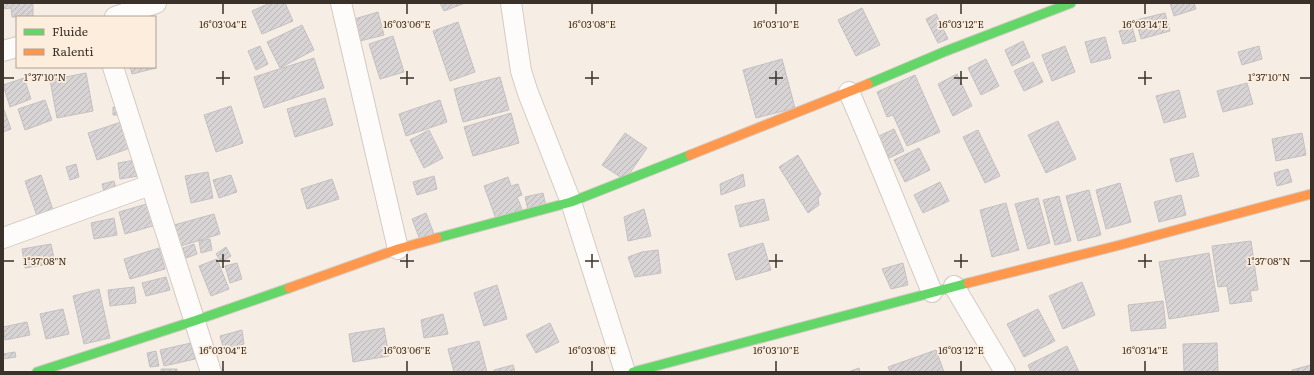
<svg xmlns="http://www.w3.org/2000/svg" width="1314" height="375" font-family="Literata,serif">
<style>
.building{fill:url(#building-hatch);stroke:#c5c0c1}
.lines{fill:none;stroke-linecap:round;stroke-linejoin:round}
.street-casing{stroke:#d3cbc3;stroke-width:22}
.fast-casing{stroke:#d3cbc3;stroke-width:11}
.slow-casing{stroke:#d3cbc3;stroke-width:11}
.street{stroke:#fefcfb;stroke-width:20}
.fast{stroke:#63d668;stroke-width:9}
.slow{stroke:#ff974d;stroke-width:9}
.ticks{fill:none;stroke:#3a322a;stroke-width:1.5}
.ticks-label{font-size:10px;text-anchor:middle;fill:#3a322a;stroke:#fdeddd;stroke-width:3.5;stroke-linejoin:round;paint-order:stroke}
</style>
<defs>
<pattern id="building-hatch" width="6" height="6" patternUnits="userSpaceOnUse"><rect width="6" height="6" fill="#d8d3d4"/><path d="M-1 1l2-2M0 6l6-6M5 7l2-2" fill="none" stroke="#bab6b6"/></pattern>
</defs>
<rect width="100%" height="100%" fill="#f6ede4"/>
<path class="building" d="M 3,3 L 33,3 L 33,16 L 12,17 L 11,8 L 3,9 Z
M 270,3 L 285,3 L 293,21 L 262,34 L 252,11 Z
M 440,3 L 465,3 L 444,11 Z
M 1170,3 L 1194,3 L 1196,9 L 1174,16 Z
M 862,8 L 880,45 L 856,56 L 838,20 Z
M 378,12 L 384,35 L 356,42 L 351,20 Z
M 1165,13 L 1170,31 L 1141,39 L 1136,20 Z
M 936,14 L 948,39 L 938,43 L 926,19 Z
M 458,22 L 475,72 L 450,81 L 433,31 Z
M 302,25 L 314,50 L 280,68 L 267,42 Z
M 1132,27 L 1136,41 L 1123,44 L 1119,31 Z
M 393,36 L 404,72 L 380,79 L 369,44 Z
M 1105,37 L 1111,58 L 1091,63 L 1085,42 Z
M 1023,41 L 1030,57 L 1012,66 L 1005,50 Z
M 260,46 L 268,64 L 256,70 L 248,51 Z
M 1065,46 L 1075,72 L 1052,81 L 1042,55 Z
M 1259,46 L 1262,59 L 1242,65 L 1238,52 Z
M 314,58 L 324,88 L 264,108 L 254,77 Z
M 782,59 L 795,108 L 756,118 L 743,70 Z
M 986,59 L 999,86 L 981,95 L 968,68 Z
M 1033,62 L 1043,82 L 1024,91 L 1014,71 Z
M 155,64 L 156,68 L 132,74 L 130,67 L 155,67 Z
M 86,73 L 93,111 L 57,118 L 50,80 Z
M 957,74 L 972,106 L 953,116 L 938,84 Z
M 915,75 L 940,132 L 907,146 L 893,115 L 887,117 L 877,92 Z
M 500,77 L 509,110 L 463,122 L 454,89 Z
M 24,78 L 31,99 L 10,107 L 3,85 Z
M 1247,83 L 1253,104 L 1223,112 L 1217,91 Z
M 1179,90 L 1186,117 L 1164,123 L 1156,96 Z
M 325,98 L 333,125 L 295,137 L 287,109 Z
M 45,100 L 52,120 L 25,130 L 18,109 Z
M 440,100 L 447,122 L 406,136 L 399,114 Z
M 231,106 L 243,143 L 216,152 L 204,115 Z
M 3,107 L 11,129 L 3,132 Z
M 113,107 L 124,107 L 125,115 L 113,115 Z
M 511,113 L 519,143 L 473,156 L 464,127 Z
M 1058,121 L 1076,159 L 1046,173 L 1028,135 Z
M 121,122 L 130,148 L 97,160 L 88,133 Z
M 894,129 L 904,151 L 889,158 L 879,136 Z
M 429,130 L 443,158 L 424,168 L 410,140 Z
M 978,130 L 1000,176 L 985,183 L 963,137 Z
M 625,133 L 647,148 L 625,180 L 602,165 Z
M 1302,133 L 1306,155 L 1276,161 L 1272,139 Z
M 919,148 L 930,170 L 905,182 L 894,160 Z
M 1193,153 L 1199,176 L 1176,182 L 1170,159 Z
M 798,155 L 821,194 L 818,198 L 819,205 L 808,213 L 779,167 Z
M 135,160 L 138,176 L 120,179 L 118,163 Z
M 76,164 L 79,177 L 70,180 L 66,167 Z
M 1288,169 L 1292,182 L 1277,186 L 1274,173 Z
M 208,172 L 213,198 L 191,203 L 185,176 Z
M 743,174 L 745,186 L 721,195 L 720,184 Z
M 41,175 L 53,210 L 37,216 L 25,181 Z
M 231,175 L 237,192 L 219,198 L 213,180 Z
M 434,176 L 437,189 L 417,195 L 413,182 Z
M 508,177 L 511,186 L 518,184 L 522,195 L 517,197 L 522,209 L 496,219 L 484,186 Z
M 332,179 L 339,199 L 307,209 L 301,189 Z
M 114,181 L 116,189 L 104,192 L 102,184 Z
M 940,182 L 949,201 L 923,213 L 914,195 Z
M 1120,183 L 1131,222 L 1106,229 L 1096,190 Z
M 1089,190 L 1101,235 L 1078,241 L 1066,196 Z
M 543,193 L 546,206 L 528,210 L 525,197 Z
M 1181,195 L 1186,215 L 1159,222 L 1154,202 Z
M 1059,196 L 1071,241 L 1055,245 L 1043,200 Z
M 1038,198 L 1050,243 L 1028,249 L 1015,204 Z
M 764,199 L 769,220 L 740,227 L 735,206 Z
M 150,203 L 156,225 L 125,234 L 119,212 Z
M 1006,203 L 1019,250 L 992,257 L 980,210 Z
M 644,209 L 651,236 L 628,241 L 624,217 Z
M 426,213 L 434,234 L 420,240 L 412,219 Z
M 214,214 L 220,234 L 181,246 L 174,225 Z
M 114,218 L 117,235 L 94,239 L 91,223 Z
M 210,239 L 212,250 L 201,253 L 199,241 Z
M 1251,241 L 1258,290 L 1250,291 L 1252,301 L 1230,304 L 1227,286 L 1218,287 L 1212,246 Z
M 763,243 L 771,270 L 736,280 L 728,254 Z
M 51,244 L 55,263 L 25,268 L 22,249 Z
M 194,244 L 197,254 L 186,258 L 183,248 Z
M 226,247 L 231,256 L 221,262 L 216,254 Z
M 159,248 L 165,269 L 130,279 L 124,259 Z
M 658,250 L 661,273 L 635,277 L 628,257 L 642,252 Z
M 1209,253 L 1219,311 L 1169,319 L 1159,262 Z
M 217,259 L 229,289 L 211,296 L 199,266 Z
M 237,263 L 242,279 L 230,283 L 225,266 Z
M 903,263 L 908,285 L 891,289 L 882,269 Z
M 166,277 L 170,290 L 146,296 L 142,283 Z
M 1082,282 L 1095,315 L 1063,329 L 1049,296 Z
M 497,285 L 507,319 L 484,326 L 474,293 Z
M 134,287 L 136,303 L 110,306 L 108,290 Z
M 99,289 L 110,338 L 84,344 L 73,296 Z
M 1163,301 L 1166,328 L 1131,331 L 1128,305 Z
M 63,309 L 69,334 L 46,339 L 40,314 Z
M 1038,309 L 1055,341 L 1024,357 L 1007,324 Z
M 443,314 L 448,334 L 424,338 L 421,320 Z
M 27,322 L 30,335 L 5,340 L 3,327 Z
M 550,323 L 559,342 L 536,353 L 526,335 Z
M 384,328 L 389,356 L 353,362 L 349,334 Z
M 242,330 L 244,344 L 224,350 L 220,336 Z
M 479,341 L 487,372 L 454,372 L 448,349 Z
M 191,343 L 195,359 L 164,366 L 160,350 Z
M 1217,343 L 1218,372 L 1184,372 L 1183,344 Z
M 1067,346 L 1079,372 L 1031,372 L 1028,365 Z
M 936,350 L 944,372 L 890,372 L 888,367 Z
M 156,351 L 159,366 L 150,367 L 147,353 Z
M 15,352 L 16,357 L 3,359 L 3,354 Z
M 513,365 L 515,372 L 494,372 L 494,370 Z
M 1311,365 L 1311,372 L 1293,372 L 1292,370 Z
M 859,368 L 860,372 L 848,372 Z
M 161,369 L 177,369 L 177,372 L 161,372 Z"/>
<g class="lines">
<defs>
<path id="street" d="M 341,3 L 398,249
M 511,3 L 521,71 L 528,93 L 571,202 L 625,372
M 115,17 L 156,3
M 3,51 L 17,47
M 113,67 L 211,372
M 849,92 C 878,158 904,225 932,292
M 3,238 L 150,185
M 954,286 L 1005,372"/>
<path id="fast" d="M 868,84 L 946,51 L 1071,3
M 437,238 L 571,202 L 690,155
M 37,372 L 194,321 L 289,288
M 633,372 L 968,283"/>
<path id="slow" d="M 690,155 L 868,84
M 968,283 L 1120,245 L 1311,194
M 289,288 L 398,249 L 437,238"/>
</defs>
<use href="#street" class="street-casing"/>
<use href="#fast" class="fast-casing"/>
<use href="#slow" class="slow-casing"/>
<use href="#street" class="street"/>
<use href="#fast" class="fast"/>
<use href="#slow" class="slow"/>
</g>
<path class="ticks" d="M 223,4 L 223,14M 407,4 L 407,14M 592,4 L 592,14M 776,4 L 776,14M 961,4 L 961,14M 1145,4 L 1145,14M 223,71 L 223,85M 407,71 L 407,85M 592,71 L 592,85M 776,71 L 776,85M 961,71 L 961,85M 1145,71 L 1145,85M 4,78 L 14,78M 216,78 L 230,78M 400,78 L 414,78M 585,78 L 599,78M 769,78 L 783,78M 954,78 L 968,78M 1138,78 L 1152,78M 1300,78 L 1310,78M 223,254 L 223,268M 407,254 L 407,268M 592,254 L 592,268M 776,254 L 776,268M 961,254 L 961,268M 1145,254 L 1145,268M 4,261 L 14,261M 216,261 L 230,261M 400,261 L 414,261M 585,261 L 599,261M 769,261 L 783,261M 954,261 L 968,261M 1138,261 L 1152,261M 1300,261 L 1310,261M 223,361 L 223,371M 407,361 L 407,371M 592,361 L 592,371M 776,361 L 776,371M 961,361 L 961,371M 1145,361 L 1145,371"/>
<g class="ticks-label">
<text x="223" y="28">16°03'04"E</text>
<text x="407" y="28">16°03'06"E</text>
<text x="592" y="28">16°03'08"E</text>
<text x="776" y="28">16°03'10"E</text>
<text x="961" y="28">16°03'12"E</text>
<text x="1145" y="28">16°03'14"E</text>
<text x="45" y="81">1°37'10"N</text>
<text x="1269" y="81">1°37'10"N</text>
<text x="45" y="265">1°37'08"N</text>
<text x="1269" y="265">1°37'08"N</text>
<text x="223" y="354">16°03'04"E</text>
<text x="407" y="354">16°03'06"E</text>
<text x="592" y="354">16°03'08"E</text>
<text x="776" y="354">16°03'10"E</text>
<text x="961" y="354">16°03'12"E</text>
<text x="1145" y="354">16°03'14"E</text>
</g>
<rect width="1314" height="375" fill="none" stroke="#3a322a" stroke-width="8"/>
<rect x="16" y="16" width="140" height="52" fill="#fdeddd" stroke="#afa295"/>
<rect x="24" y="29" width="20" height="6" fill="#63d668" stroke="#afa295"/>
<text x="52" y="36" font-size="12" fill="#3a322a">Fluide</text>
<rect x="24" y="49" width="20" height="6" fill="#ff974d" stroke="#afa295"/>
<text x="52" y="56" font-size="12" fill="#3a322a">Ralenti</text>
</svg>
